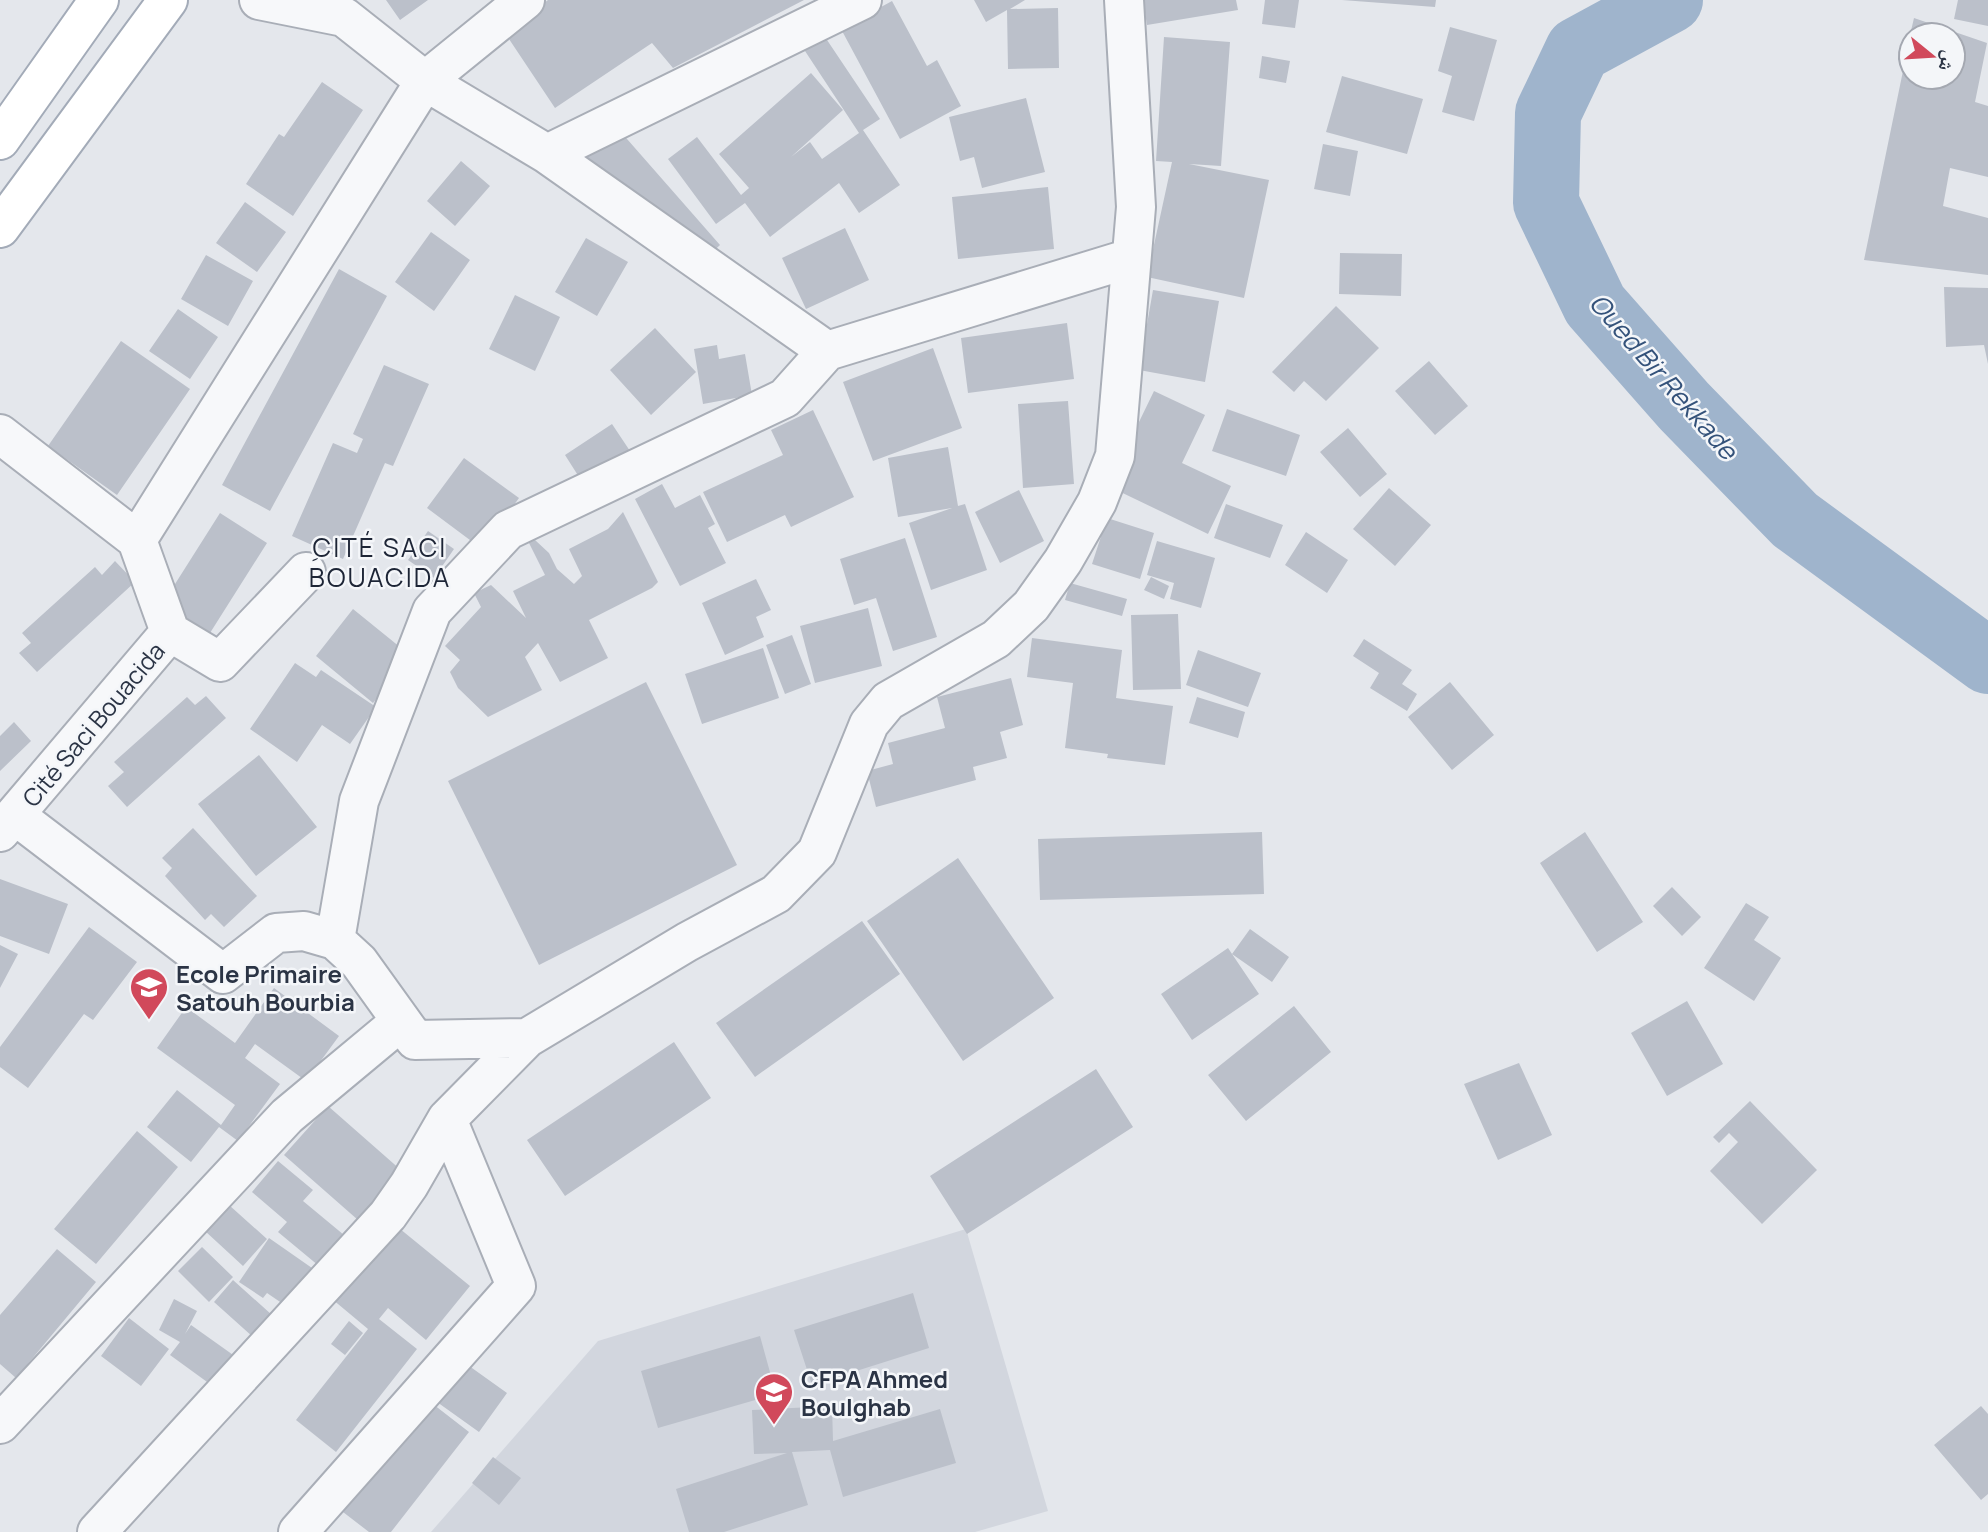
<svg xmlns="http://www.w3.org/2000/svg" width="1988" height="1532" font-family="Manrope,'Noto Naskh Arabic',sans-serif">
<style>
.built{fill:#d2d6de}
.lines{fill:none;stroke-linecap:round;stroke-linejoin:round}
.river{stroke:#9fb4cc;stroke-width:66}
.building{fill:#bbc0ca}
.street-casing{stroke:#a9aeb7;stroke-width:42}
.primary-casing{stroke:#a3abb8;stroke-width:42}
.street{stroke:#f7f8fa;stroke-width:38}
.primary{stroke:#fff;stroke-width:38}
.labels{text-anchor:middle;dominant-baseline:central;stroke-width:5;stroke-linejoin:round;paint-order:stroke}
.street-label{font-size:24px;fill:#2b3445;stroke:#f4f6f9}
.poi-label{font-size:24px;font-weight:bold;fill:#2b3445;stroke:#f4f6f9;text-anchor:start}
.water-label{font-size:26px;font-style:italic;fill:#34527a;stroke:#f4f6f9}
.neighbourhood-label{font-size:26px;letter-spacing:2px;fill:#1d2536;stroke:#f4f6f9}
</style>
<rect width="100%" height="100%" fill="#e4e7ec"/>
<path class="built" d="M 966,1229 L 1048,1511 L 975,1532 L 431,1532 L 598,1341 Z"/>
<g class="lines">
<path class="river" d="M 1670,0 L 1578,50 L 1548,113 L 1546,203 L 1595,305 L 1684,406 L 1795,520 L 1988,661"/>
</g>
<path class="building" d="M 386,0 L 428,0 L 400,20 Z
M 548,0 L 804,0 L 673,68 L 652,43 L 555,108 L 505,33 Z
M 974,0 L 1025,0 L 1010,9 L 1058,8 L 1059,68 L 1008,69 L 1007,10 L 986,22 Z
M 1143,0 L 1236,0 L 1238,10 L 1147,25 Z
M 1265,0 L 1299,0 L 1295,28 L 1262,24 Z
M 1342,0 L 1436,0 L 1435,7 Z
M 1958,0 L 1988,0 L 1988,26 L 1954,19 Z
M 892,1 L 927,66 L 937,60 L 961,106 L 900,139 L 841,29 Z
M 1914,18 L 1987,43 L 1975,102 L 1988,106 L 1988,177 L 1950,168 L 1943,206 L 1988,218 L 1988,275 L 1864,260 L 1910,37 L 1911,77 L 1953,77 L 1953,35 L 1910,35 Z
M 1450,27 L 1497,40 L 1474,121 L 1442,112 L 1452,76 L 1438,71 Z
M 825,37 L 880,119 L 863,130 L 900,185 L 859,213 L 839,183 L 770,237 L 745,203 L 716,224 L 668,159 L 697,137 L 741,195 L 749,188 L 719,154 L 811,73 L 843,110 L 791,157 L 810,142 L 822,159 L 859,133 L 805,51 Z
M 1164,37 L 1230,42 L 1221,166 L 1189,164 L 1269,180 L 1244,298 L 1147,277 L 1172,162 L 1156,161 Z
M 1262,56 L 1290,61 L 1286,83 L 1259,78 Z
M 1342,76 L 1423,99 L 1407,154 L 1326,132 Z
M 322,82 L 363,110 L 293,216 L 246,184 L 279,134 L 284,137 Z
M 1026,98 L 1045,172 L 982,188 L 974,157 L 960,161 L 949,117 Z
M 613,123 L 720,245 L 703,261 L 689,245 L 668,263 L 575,157 Z
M 1323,144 L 1358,151 L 1350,196 L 1314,189 Z
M 461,161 L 490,186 L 455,226 L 427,201 Z
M 1048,187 L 1054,249 L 958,259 L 952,197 Z
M 245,202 L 286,232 L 257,272 L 216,243 Z
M 845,228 L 869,280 L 806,309 L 782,258 Z
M 431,232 L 470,260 L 434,311 L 395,282 Z
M 586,238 L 628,262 L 597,316 L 555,292 Z
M 1340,253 L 1402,254 L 1401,296 L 1339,294 Z
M 206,255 L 253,281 L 228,326 L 181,299 Z
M 339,269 L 387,296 L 270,511 L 222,485 Z
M 1944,287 L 1988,288 L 1988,364 L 1984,345 L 1946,347 Z
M 1153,290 L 1219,301 L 1205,382 L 1139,370 Z
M 515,295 L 560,317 L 535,371 L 489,349 Z
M 1336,306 L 1379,348 L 1326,401 L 1304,381 L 1294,392 L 1272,372 Z
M 178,309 L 218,337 L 190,379 L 149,351 Z
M 1067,323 L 1074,379 L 968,393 L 961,338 Z
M 655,328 L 696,372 L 651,415 L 610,370 Z
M 121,341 L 190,389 L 117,495 L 48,446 Z
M 717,345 L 719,359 L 745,354 L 752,395 L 703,404 L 694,349 Z
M 933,348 L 962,428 L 873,461 L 843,382 Z
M 1429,361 L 1468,406 L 1435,435 L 1395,391 Z
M 384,365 L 429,384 L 393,466 L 385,463 L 343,559 L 292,536 L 333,443 L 357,453 L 363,439 L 353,434 Z
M 1154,391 L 1205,415 L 1182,463 L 1231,486 L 1208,534 L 1108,486 Z
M 1068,401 L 1074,484 L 1023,488 L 1018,404 Z
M 1227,409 L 1300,435 L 1286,476 L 1212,451 Z
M 813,410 L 854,497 L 791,527 L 785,515 L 727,542 L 703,492 L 783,455 L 771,430 Z
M 612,424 L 634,457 L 586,488 L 565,455 Z
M 1348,428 L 1387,474 L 1360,497 L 1320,452 Z
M 948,447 L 958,506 L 965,504 L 987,570 L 931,590 L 909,523 L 952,508 L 898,517 L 888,458 Z
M 464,458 L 519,498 L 482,549 L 427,508 Z
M 662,484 L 675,508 L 700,495 L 715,524 L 708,528 L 726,563 L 680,586 L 635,499 Z
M 1389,488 L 1431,525 L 1395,566 L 1353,529 Z
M 1019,490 L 1044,541 L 1000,563 L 975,512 Z
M 1226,504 L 1283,525 L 1270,558 L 1214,538 Z
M 623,512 L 658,582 L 652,588 L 589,620 L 608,658 L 560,682 L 538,643 L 525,657 L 542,690 L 488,717 L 458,688 L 450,672 L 460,660 L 445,646 L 481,607 L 474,593 L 491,585 L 526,618 L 513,591 L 545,575 L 521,527 L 549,553 L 557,569 L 574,584 L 582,576 L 569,549 L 608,529 Z
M 220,513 L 267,543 L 210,633 L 163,603 Z
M 1107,518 L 1154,533 L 1140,579 L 1092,564 Z
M 428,531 L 454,549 L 434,578 L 408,560 Z
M 1306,532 L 1348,560 L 1327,593 L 1285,565 Z
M 905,538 L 937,637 L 893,651 L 876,598 L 854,605 L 840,559 Z
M 1157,541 L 1215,558 L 1201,608 L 1170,599 L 1174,583 L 1147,575 Z
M 115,561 L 135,582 L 37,672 L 19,653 L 31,643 L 22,633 L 95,567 L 102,575 Z
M 1151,577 L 1169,586 L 1164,599 L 1144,590 Z
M 756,579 L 771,610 L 756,617 L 764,637 L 725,655 L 702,603 Z
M 1070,583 L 1127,599 L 1122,616 L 1065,600 Z
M 868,608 L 882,666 L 815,683 L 800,626 Z
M 353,609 L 411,656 L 373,703 L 316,656 Z
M 1178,614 L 1181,689 L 1133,690 L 1131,615 Z
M 792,635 L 811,684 L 785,694 L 766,645 Z
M 1032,638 L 1122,650 L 1116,698 L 1173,706 L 1165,765 L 1107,758 L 1108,754 L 1065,748 L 1073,683 L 1027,677 Z
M 1364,639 L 1412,670 L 1402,684 L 1417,694 L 1407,711 L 1370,688 L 1379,673 L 1353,656 Z
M 763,648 L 779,698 L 702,724 L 685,674 Z
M 1198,650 L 1261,673 L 1248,707 L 1186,685 Z
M 295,663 L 316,677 L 321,670 L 376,707 L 350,744 L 322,725 L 297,762 L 250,729 Z
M 1011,678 L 1023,725 L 1000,732 L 1007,758 L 973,767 L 976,780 L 876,807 L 867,771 L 893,764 L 888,743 L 945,728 L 937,697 Z
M 646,682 L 737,865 L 539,965 L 448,781 Z
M 1450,682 L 1494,735 L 1452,770 L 1408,717 Z
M 206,696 L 226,718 L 127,807 L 108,786 L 124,772 L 114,762 L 187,697 L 195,705 Z
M 1197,697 L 1245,712 L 1238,738 L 1189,723 Z
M 14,722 L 31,741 L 0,771 L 0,736 Z
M 259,755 L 317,827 L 256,876 L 198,804 Z
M 193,828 L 257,896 L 224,927 L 211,914 L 205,920 L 165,876 L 172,868 L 162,858 Z
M 1262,832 L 1264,894 L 1040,900 L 1038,839 Z
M 1585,832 L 1643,922 L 1597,952 L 1540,863 Z
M 958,858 L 1054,998 L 963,1061 L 867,921 Z
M 0,879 L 68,904 L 49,954 L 0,936 Z
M 1672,887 L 1701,917 L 1682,936 L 1653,906 Z
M 1746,903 L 1769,917 L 1754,940 L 1781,958 L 1754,1001 L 1704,968 Z
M 862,921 L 900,974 L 755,1077 L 716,1023 Z
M 89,927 L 137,962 L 93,1020 L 84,1014 L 28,1088 L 0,1067 L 0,1047 Z
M 1250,929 L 1289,957 L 1272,982 L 1232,954 Z
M 0,945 L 18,954 L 0,988 Z
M 1228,948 L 1259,994 L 1192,1040 L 1161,994 Z
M 274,988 L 339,1036 L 306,1081 L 255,1044 L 245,1058 L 280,1084 L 238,1141 L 219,1127 L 191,1162 L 147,1127 L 177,1090 L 221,1125 L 235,1105 L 157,1048 L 186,1007 L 235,1043 Z
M 1687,1001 L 1723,1064 L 1667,1096 L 1631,1033 Z
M 1294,1006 L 1331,1052 L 1246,1121 L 1208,1075 Z
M 674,1042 L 711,1098 L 565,1196 L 527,1140 Z
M 1519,1063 L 1552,1135 L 1498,1160 L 1464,1084 Z
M 1096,1069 L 1133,1127 L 967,1234 L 930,1176 Z
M 1750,1101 L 1817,1170 L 1762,1224 L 1710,1171 L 1738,1142 L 1729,1133 L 1719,1143 L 1713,1137 Z
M 328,1106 L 402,1171 L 358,1220 L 284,1155 Z
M 137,1131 L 178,1167 L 96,1264 L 54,1229 Z
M 278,1161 L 313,1190 L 303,1201 L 344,1235 L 319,1266 L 278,1232 L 287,1222 L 252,1192 Z
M 229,1205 L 267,1239 L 243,1266 L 205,1231 Z
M 394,1224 L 470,1286 L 426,1340 L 388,1308 L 379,1319 L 417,1349 L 336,1452 L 296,1420 L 368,1329 L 332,1299 Z
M 269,1238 L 312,1268 L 286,1306 L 267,1293 L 263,1298 L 239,1282 Z
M 202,1247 L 233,1277 L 209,1302 L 178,1271 Z
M 57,1249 L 96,1282 L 16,1378 L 0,1364 L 0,1315 Z
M 233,1280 L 272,1315 L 253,1337 L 214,1302 Z
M 913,1293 L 929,1348 L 812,1385 L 794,1330 Z
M 174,1299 L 197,1311 L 185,1334 L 191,1325 L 236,1357 L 214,1387 L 170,1355 L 180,1342 L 159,1330 Z
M 129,1318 L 169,1349 L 141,1386 L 101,1356 Z
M 349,1321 L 363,1333 L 345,1355 L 331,1344 Z
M 760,1336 L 776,1394 L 658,1428 L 641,1371 Z
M 465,1363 L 507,1393 L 479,1432 L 437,1402 Z
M 429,1401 L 469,1432 L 391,1532 L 369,1532 L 343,1512 Z
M 832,1406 L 833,1441 L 940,1409 L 956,1463 L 843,1497 L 830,1450 L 792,1452 L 808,1505 L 724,1532 L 689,1532 L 676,1489 L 787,1453 L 754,1454 L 752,1410 Z
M 1981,1406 L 1988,1414 L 1988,1494 L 1981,1500 L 1934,1445 Z
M 493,1457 L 521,1478 L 499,1505 L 472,1483 Z"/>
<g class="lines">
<defs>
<path id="street" d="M 259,0 L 344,17 L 425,81 L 547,154 L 827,351
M 547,154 L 862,0
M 0,434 L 137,540 L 170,632 L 220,662 L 306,572
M 137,540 L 425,81 L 525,0
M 16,816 L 223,974 L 276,933 L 304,931 L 335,940 L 359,962 L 415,1040 L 527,1038
M 0,832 L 170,632
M 335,940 L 359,801 L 432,611 L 508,530 L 785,398 L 827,351 L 1131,258
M 0,1424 L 287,1116 L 400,1022
M 97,1532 L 388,1215 L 409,1185 L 447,1119 L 527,1038 L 687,942 L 776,894 L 817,852 L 869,724 L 888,701 L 996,639 L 1031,606 L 1063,561 L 1097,502 L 1115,456 L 1136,207 L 1124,0
M 298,1532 L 516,1286 L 447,1119"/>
<path id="primary" d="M 0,140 L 99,0
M 0,228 L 168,0"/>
</defs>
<use href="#street" class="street-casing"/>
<use href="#primary" class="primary-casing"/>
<use href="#street" class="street"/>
<use href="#primary" class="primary"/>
</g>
<defs>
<symbol id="school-pin" viewBox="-11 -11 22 30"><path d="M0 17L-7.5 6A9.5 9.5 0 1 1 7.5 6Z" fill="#d1495b" stroke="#f4f6f9"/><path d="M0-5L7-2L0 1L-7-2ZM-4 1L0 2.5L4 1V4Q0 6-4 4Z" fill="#fff"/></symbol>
<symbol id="university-pin" viewBox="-11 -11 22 30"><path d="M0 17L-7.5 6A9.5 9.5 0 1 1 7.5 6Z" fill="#d1495b" stroke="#f4f6f9"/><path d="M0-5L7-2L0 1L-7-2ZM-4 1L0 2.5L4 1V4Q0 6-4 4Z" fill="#fff"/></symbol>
</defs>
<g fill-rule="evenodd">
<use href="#school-pin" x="127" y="965" width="44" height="60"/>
<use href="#university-pin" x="752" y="1370" width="44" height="60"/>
</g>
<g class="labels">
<g class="street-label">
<text transform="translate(93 724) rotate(-50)">Cité Saci Bouacida</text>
</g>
<g class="poi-label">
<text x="176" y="973">Ecole Primaire<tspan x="176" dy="28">Satouh Bourbia</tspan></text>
<text x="801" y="1378">CFPA Ahmed<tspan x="801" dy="28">Boulghab</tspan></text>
</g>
<g class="water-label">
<text transform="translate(1664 376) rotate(49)">Oued Bir Rekkade</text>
</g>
<g class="neighbourhood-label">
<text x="380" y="547">ِCITÉ SACI<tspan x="380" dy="30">BOUACIDA</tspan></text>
</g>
</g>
<g transform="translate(1932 56) rotate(108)"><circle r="33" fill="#f4f6f9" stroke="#a4a8b1" stroke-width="2"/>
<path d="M0-5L12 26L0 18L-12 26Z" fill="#d1495b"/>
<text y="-10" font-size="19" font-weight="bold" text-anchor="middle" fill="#2b3445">ش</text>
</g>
</svg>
